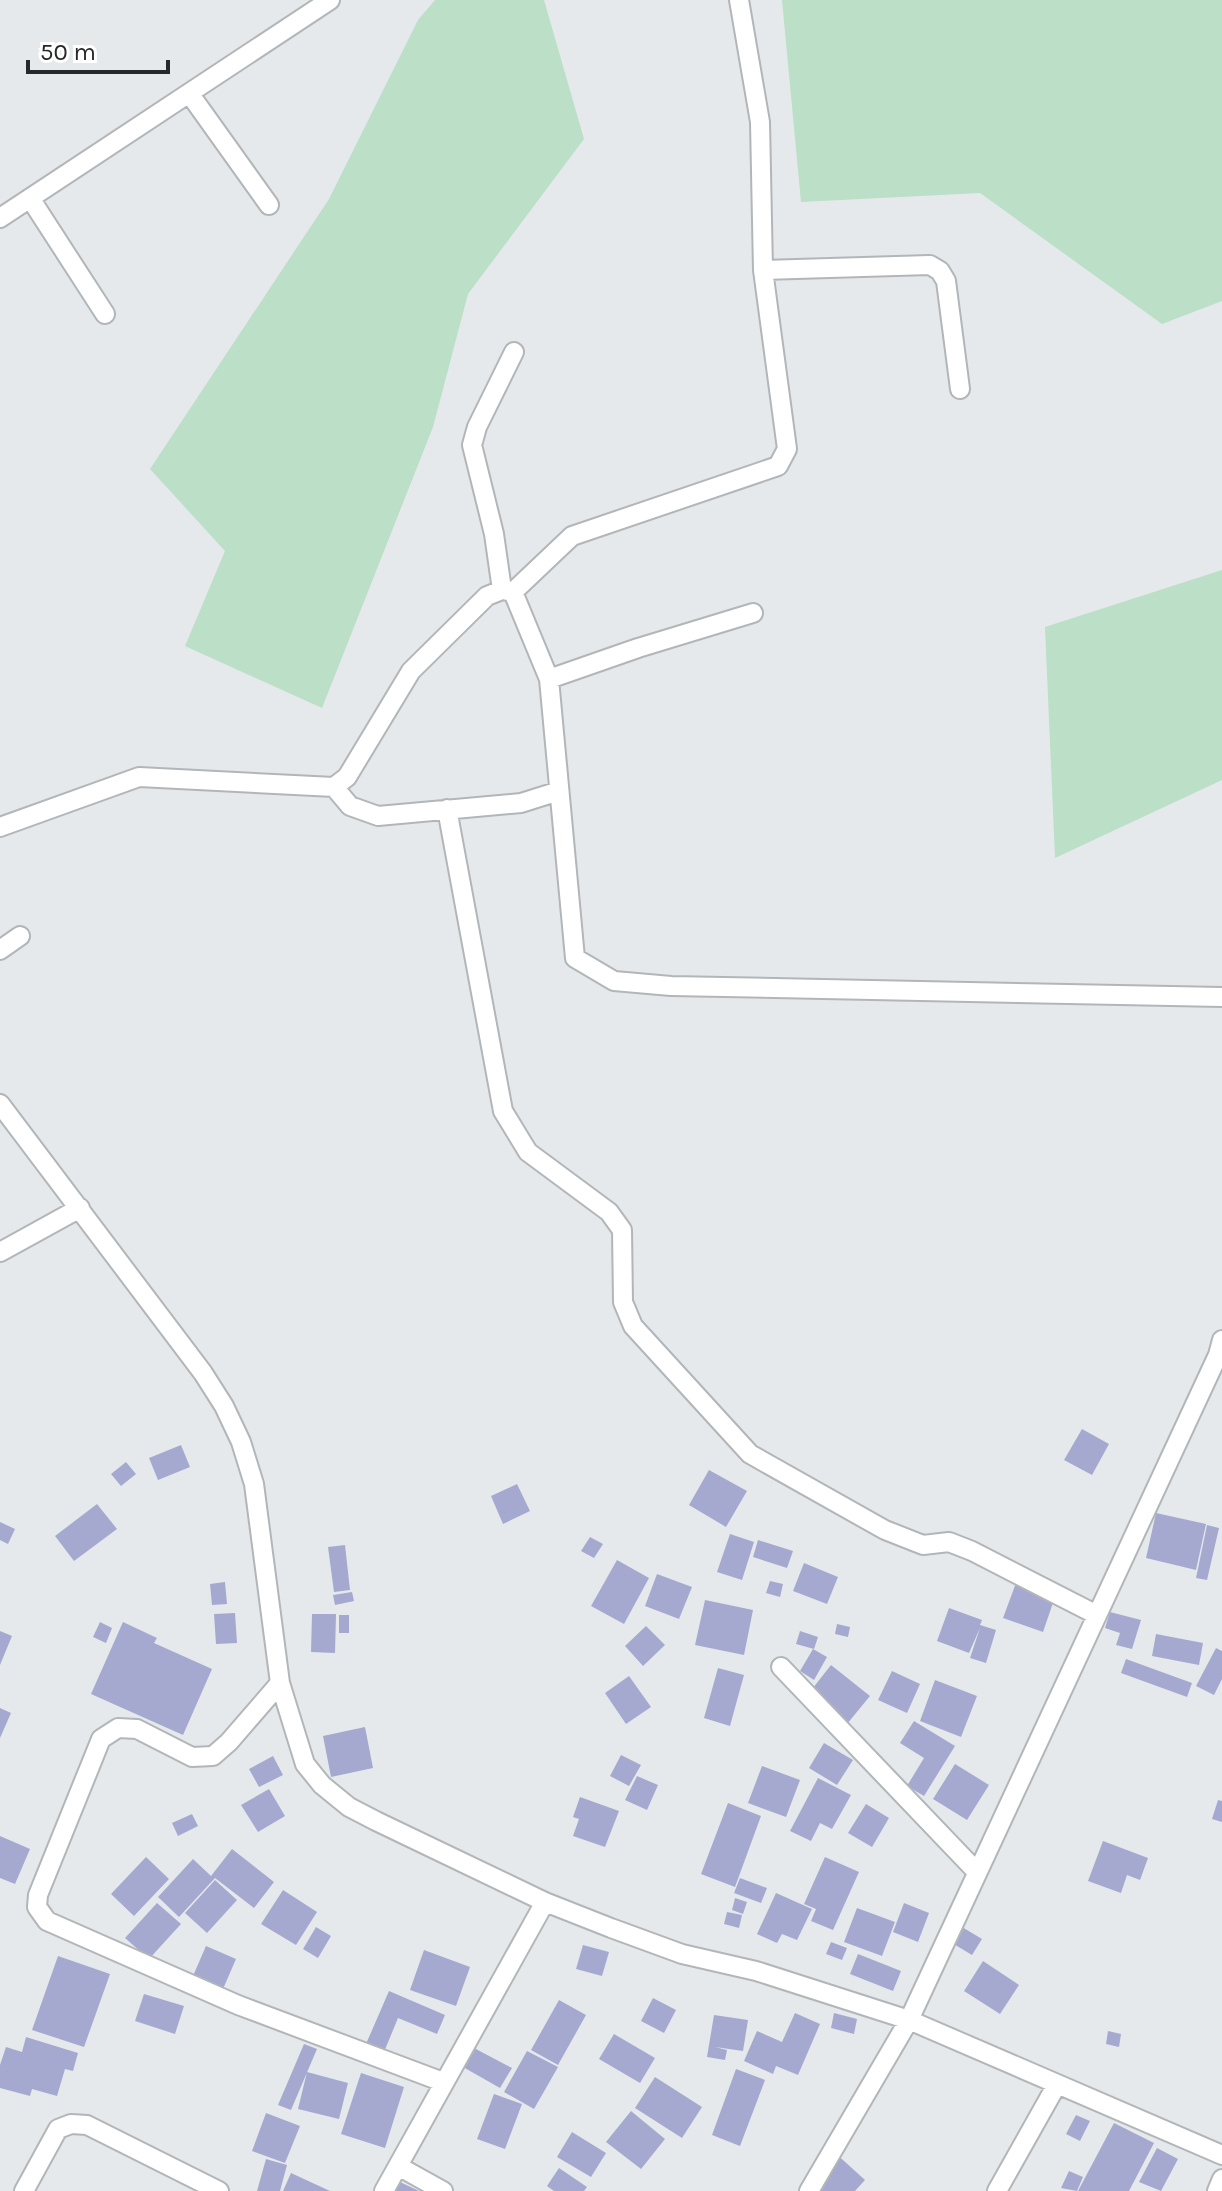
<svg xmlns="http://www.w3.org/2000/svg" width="1222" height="2191" font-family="Karla,sans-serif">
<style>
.green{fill:#bbdfc7}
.building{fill:#a6a9cf}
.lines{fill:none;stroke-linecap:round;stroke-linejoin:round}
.minor-casing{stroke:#b2b6b9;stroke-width:22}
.minor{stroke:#fff;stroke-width:18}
</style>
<rect width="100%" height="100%" fill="#e5e9ec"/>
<path class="green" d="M 435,0 L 544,0 L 584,139 L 468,294 L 433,427 L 322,708 L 185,646 L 225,551 L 150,469 L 329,199 L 418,20 Z
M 782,0 L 1222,0 L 1222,301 L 1162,324 L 980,193 L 801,202 Z
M 1222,570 L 1222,780 L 1055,858 L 1045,627 Z"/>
<path class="building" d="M 1082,1429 L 1109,1444 L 1092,1475 L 1064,1460 Z
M 181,1445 L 190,1467 L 158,1480 L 149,1458 Z
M 126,1462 L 136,1474 L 121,1486 L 111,1474 Z
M 709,1470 L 747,1491 L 726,1527 L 689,1505 Z
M 517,1484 L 530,1511 L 503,1524 L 491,1496 Z
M 97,1504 L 117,1529 L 74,1561 L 55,1536 Z
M 1156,1513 L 1206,1524 L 1196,1570 L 1146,1558 Z
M 0,1522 L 15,1529 L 8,1544 L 0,1540 Z
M 1207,1525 L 1219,1528 L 1207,1580 L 1196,1578 Z
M 730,1534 L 754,1542 L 742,1580 L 717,1572 Z
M 590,1537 L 603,1544 L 594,1558 L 581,1551 Z
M 758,1540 L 793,1551 L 787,1568 L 753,1557 Z
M 345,1545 L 350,1590 L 334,1592 L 328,1547 Z
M 617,1560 L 649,1578 L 624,1624 L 591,1606 Z
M 804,1563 L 838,1577 L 827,1604 L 793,1591 Z
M 657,1574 L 692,1587 L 679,1619 L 645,1606 Z
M 770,1581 L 783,1584 L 780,1597 L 766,1593 Z
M 225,1582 L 227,1604 L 212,1605 L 210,1584 Z
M 1016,1583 L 1055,1597 L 1043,1632 L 1003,1618 Z
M 352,1592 L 354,1601 L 335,1605 L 333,1595 Z
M 705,1600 L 753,1610 L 744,1655 L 695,1645 Z
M 949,1608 L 982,1620 L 980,1625 L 996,1630 L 986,1663 L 970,1658 L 980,1628 L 969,1653 L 937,1641 Z
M 1110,1612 L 1141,1620 L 1132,1649 L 1116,1645 L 1120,1633 L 1105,1628 Z
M 235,1613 L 237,1643 L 216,1644 L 214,1614 Z
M 312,1614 L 336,1614 L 335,1653 L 311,1652 Z
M 339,1615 L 349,1615 L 349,1633 L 339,1633 Z
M 100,1622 L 112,1628 L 106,1643 L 93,1637 Z
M 123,1622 L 157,1638 L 154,1643 L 212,1669 L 183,1735 L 91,1694 Z
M 837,1624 L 850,1627 L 848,1637 L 835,1634 Z
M 646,1626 L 665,1645 L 643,1666 L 625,1646 Z
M 0,1631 L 12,1636 L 0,1665 Z
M 800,1631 L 818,1637 L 814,1649 L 796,1644 Z
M 1156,1634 L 1203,1643 L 1199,1665 L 1152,1656 Z
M 1216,1648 L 1222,1651 L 1222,1679 L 1214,1695 L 1196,1686 Z
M 813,1649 L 827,1657 L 814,1680 L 800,1671 Z
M 1126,1659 L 1192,1683 L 1187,1697 L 1121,1673 Z
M 831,1665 L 870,1696 L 847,1724 L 809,1693 Z
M 718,1668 L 744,1675 L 730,1726 L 704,1718 Z
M 892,1671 L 920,1684 L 907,1713 L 878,1700 Z
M 629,1676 L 651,1707 L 626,1724 L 605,1693 Z
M 935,1680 L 977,1696 L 961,1737 L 920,1721 Z
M 0,1708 L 11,1713 L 0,1738 Z
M 914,1721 L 955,1746 L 924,1796 L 907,1786 L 924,1758 L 900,1743 Z
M 365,1727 L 373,1768 L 331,1777 L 323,1736 Z
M 824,1743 L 853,1760 L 837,1785 L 809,1768 Z
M 621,1755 L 641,1765 L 629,1786 L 610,1776 Z
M 273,1756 L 283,1775 L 259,1787 L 249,1769 Z
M 955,1764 L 989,1785 L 967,1820 L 933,1799 Z
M 762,1766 L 800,1780 L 786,1817 L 748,1803 Z
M 637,1776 L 658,1785 L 647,1810 L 625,1800 Z
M 818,1778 L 851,1795 L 832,1829 L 820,1823 L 811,1841 L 790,1831 Z
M 269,1789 L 285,1816 L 258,1832 L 241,1805 Z
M 580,1797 L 619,1811 L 605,1847 L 573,1836 L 579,1819 L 573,1817 Z
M 1218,1800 L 1222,1801 L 1222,1822 L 1212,1819 Z
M 728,1803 L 761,1816 L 735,1887 L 701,1874 Z
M 866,1804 L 889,1818 L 872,1847 L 848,1833 Z
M 192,1814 L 198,1826 L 178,1836 L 172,1823 Z
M 0,1836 L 30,1849 L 15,1884 L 0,1878 Z
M 1103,1841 L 1148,1858 L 1140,1880 L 1127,1875 L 1121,1893 L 1088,1881 Z
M 232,1849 L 274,1882 L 254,1908 L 215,1878 L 179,1917 L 158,1897 L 193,1859 L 211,1876 Z
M 146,1857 L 169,1879 L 134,1916 L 111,1894 Z
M 825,1857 L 859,1872 L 833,1930 L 811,1921 L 816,1909 L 804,1904 Z
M 740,1878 L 767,1888 L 761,1903 L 734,1893 Z
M 215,1880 L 237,1900 L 207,1933 L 185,1913 Z
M 283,1890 L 317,1912 L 296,1945 L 261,1924 Z
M 776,1893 L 812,1909 L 797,1940 L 782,1934 L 777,1943 L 757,1934 Z
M 735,1898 L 747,1902 L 743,1914 L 732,1910 Z
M 157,1903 L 181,1924 L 149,1959 L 125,1938 Z
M 904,1903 L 929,1913 L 918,1942 L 893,1932 Z
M 857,1908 L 895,1922 L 882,1956 L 844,1942 Z
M 727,1912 L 742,1915 L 739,1928 L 724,1924 Z
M 316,1927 L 331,1936 L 318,1958 L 303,1949 Z
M 962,1927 L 982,1939 L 972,1955 L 952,1943 Z
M 831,1942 L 847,1948 L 842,1960 L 826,1954 Z
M 583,1945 L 609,1952 L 602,1976 L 576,1969 Z
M 206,1946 L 236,1959 L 223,1989 L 193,1976 Z
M 424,1950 L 470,1967 L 456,2006 L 410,1990 Z
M 858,1954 L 901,1971 L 893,1991 L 850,1974 Z
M 58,1956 L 110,1974 L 84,2047 L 32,2030 Z
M 983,1961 L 1019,1985 L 1000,2014 L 964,1991 Z
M 389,1991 L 445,2015 L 437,2034 L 398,2018 L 384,2052 L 366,2044 Z
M 144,1994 L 184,2006 L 175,2034 L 135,2021 Z
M 653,1998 L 676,2010 L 664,2033 L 641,2021 Z
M 559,2000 L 586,2015 L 558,2065 L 531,2050 Z
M 795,2013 L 820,2024 L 798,2075 L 776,2066 L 773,2074 L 744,2061 L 757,2031 L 782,2042 Z
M 834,2013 L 857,2019 L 854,2034 L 831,2028 Z
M 714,2015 L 748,2020 L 743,2051 L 715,2047 L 727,2050 L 725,2060 L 707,2057 Z
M 1108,2031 L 1121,2034 L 1119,2047 L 1106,2044 Z
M 614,2034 L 655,2058 L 640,2083 L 599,2059 Z
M 26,2037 L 78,2053 L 73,2071 L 65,2069 L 57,2096 L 32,2089 L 30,2096 L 0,2088 L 0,2065 L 6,2047 L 22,2052 Z
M 304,2044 L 317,2049 L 291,2110 L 278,2105 Z
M 474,2048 L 512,2068 L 500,2088 L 463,2067 Z
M 527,2051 L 558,2067 L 534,2109 L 504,2092 Z
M 736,2069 L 765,2080 L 740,2146 L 712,2135 Z
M 307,2072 L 348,2083 L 339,2119 L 298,2109 Z
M 361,2073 L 404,2087 L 385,2148 L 341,2134 Z
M 655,2077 L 702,2107 L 682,2138 L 635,2108 Z
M 494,2094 L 522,2104 L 505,2149 L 477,2139 Z
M 631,2111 L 665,2139 L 641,2169 L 606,2142 Z
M 266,2113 L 300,2126 L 285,2163 L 252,2151 Z
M 1076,2115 L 1090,2121 L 1080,2141 L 1066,2134 Z
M 1114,2123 L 1154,2143 L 1129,2191 L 1078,2191 Z
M 572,2132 L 606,2153 L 591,2177 L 557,2157 Z
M 1157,2148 L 1178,2159 L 1161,2191 L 1139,2182 Z
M 833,2151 L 865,2180 L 855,2191 L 820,2191 L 807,2179 Z
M 266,2159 L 287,2165 L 280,2191 L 257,2191 Z
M 559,2168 L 587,2187 L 584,2191 L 554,2191 L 547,2186 Z
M 1069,2171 L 1083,2177 L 1077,2191 L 1061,2188 Z
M 291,2173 L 330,2191 L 283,2191 Z
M 400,2182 L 419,2191 L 396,2191 Z"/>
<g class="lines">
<defs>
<path id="minor" d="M 189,93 L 269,205
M 30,198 L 105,314
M 0,218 L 330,0
M 763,270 L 930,265 L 940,271 L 946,281 L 960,389
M 502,590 L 494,534 L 472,445 L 477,427 L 514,352
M 513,592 L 572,536 L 778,466 L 787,449 L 763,270 L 760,122 L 739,0
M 549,679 L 638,648 L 753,613
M 334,787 L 350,806 L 378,816 L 521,803 L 559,791
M 447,809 L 503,1111 L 528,1152 L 609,1212 L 622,1230 L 623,1302 L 633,1326 L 750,1454 L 885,1530 L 923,1545 L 949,1542 L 972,1551 L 1097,1615
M 0,827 L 139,777 L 334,787 L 347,777 L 411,671 L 487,596 L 502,590 L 513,592 L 549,679 L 575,958 L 614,981 L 671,986 L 1222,997
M 0,950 L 20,936
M 0,1104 L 203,1373 L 224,1406 L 241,1442 L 254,1484 L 280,1683 L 305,1764 L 322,1785 L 349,1807 L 376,1821 L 545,1902 L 611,1928 L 682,1954 L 756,1971 L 909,2020 L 1222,2155
M 0,1252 L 80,1208
M 781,1667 L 976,1871
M 280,1683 L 229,1742 L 213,1756 L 192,1757 L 137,1729 L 118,1728 L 101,1739 L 38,1895 L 37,1907 L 47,1921 L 238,2005 L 443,2082
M 398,2166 L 443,2191
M 24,2191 L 58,2129 L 71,2124 L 87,2125 L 219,2191
M 384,2191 L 545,1902
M 809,2191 L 909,2020 L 1218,1355 L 1222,1340
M 997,2191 L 1056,2086
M 1217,2191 L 1222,2179"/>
</defs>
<use href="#minor" class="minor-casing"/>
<use href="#minor" class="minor"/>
</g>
<path d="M28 60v12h140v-12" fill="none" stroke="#27282a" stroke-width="4"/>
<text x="40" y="60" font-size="24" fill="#27282a" stroke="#ffffff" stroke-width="6" paint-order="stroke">50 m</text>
</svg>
